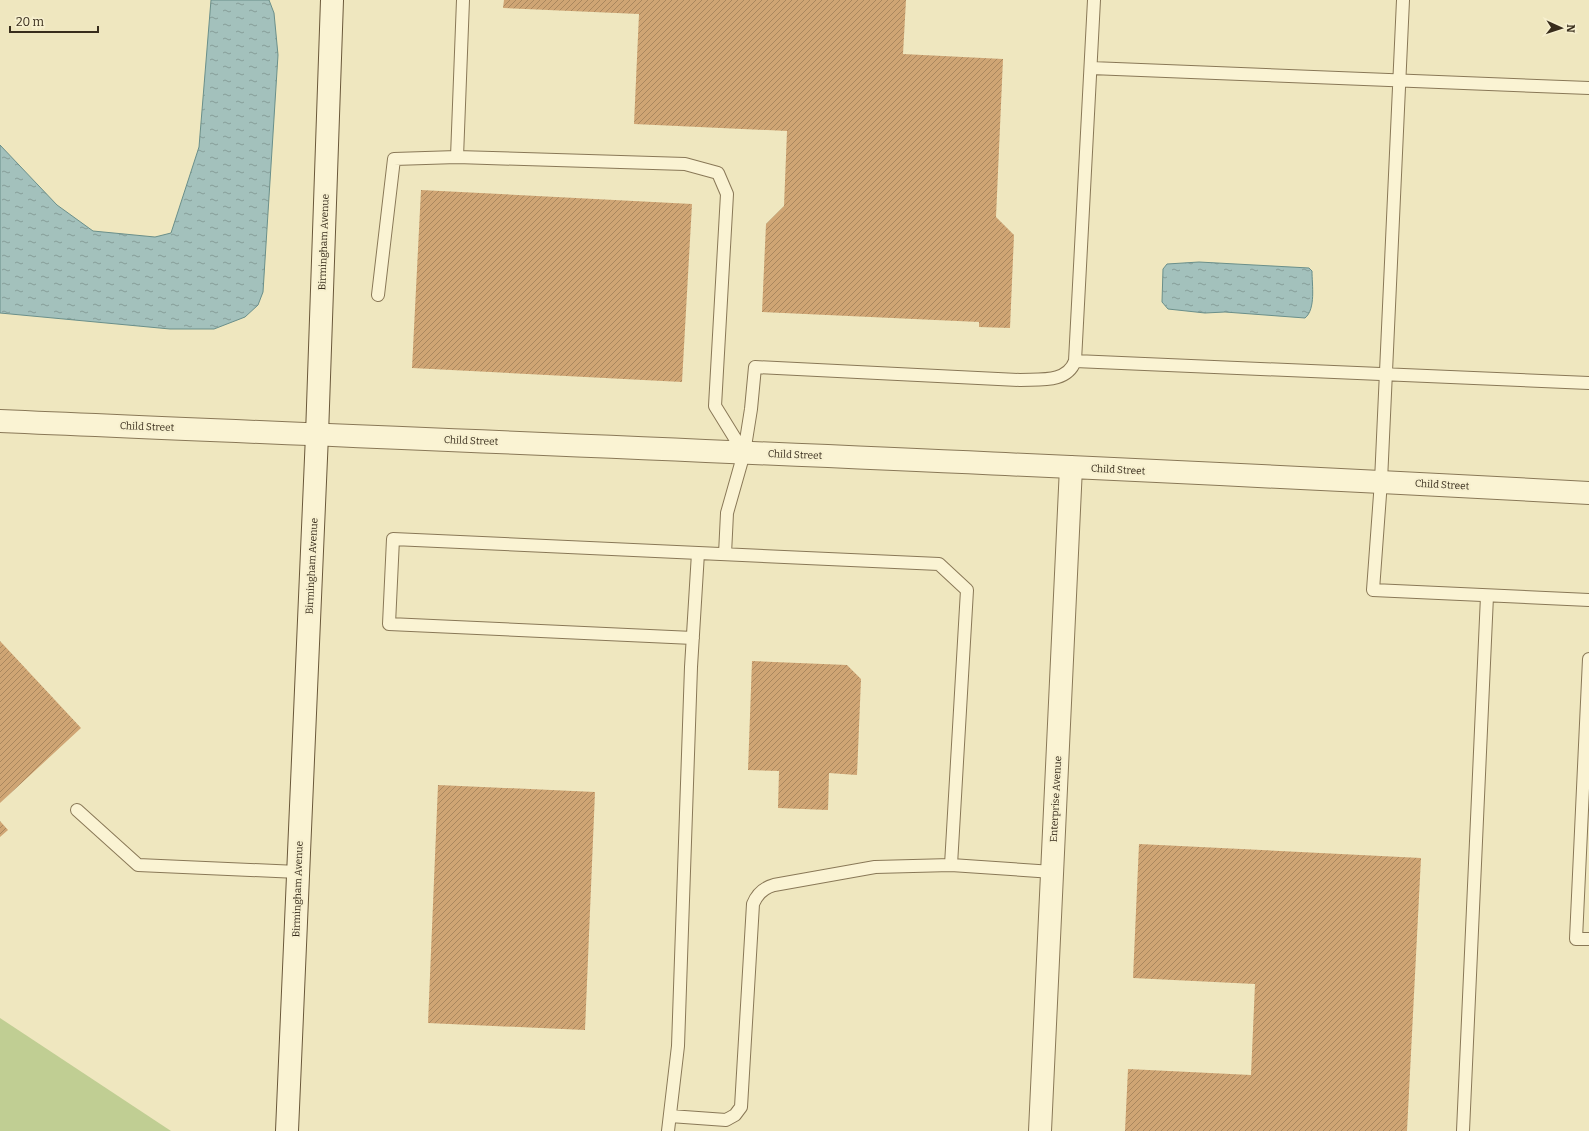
<svg xmlns="http://www.w3.org/2000/svg" width="1589" height="1131" font-family="Bitter,serif">
<style>
.green{fill:#c0ce93}
.water{fill:url(#water-ripples);stroke:#6a8f8a}
.building{fill:url(#building-hatch)}
.lines{fill:none;stroke-linecap:round;stroke-linejoin:round}
.service-casing{stroke:#897857;stroke-width:14}
.minor-casing{stroke:#897857;stroke-width:24}
.secondary-casing{stroke:#6a583a;stroke-width:24}
.service{stroke:#faf3d3;stroke-width:12}
.minor{stroke:#faf3d3;stroke-width:22}
.secondary{stroke:#faf3d3;stroke-width:22}
.labels{text-anchor:middle;dominant-baseline:central;stroke-width:4;stroke-linejoin:round;paint-order:stroke}
.street-label{font-size:10px;fill:#382d1c;stroke:#f7f0cf}
</style>
<defs>
<pattern id="water-ripples" width="26" height="14" patternUnits="userSpaceOnUse"><rect width="26" height="14" fill="#a3c1bc"/><path d="M2 4q2-2 4 0t4 0M15 11q2-2 4 0t4 0" fill="none" stroke="#869d98"/></pattern>
<pattern id="building-hatch" width="6" height="6" patternUnits="userSpaceOnUse"><rect width="6" height="6" fill="#cfa574"/><path d="M-1 1l2-2M0 6l6-6M5 7l2-2" fill="none" stroke="#a9875e"/></pattern>
</defs>
<rect width="100%" height="100%" fill="#efe7bf"/>
<path class="green" d="M 0,1018 L 171,1131 L 0,1131 Z"/>
<path class="water" d="M 211,0 L 269,0 L 274,13 L 278,55 L 263,292 L 258,305 L 245,317 L 214,329 L 170,329 L 0,313 L 0,145 L 57,205 L 93,231 L 155,237 L 171,233 L 199,147 Z
M 1199,262 L 1309,268 L 1312,271 C 1312,285 1316,309 1305,318 L 1225,312 L 1205,313 L 1168,309 L 1162,302 L 1163,269 L 1167,264 Z"/>
<path class="building" d="M 504,0 L 906,0 L 903,54 L 1003,59 L 996,217 L 1014,235 L 1010,328 L 979,327 L 979,322 L 762,312 L 766,224 L 784,206 L 787,131 L 634,124 L 639,14 L 503,8 Z
M 421,190 L 692,204 L 682,382 L 412,368 Z
M 0,641 L 81,728 L 0,803 Z
M 752,661 L 847,665 L 861,679 L 857,775 L 829,773 L 828,810 L 778,808 L 779,771 L 748,770 Z
M 438,785 L 595,792 L 585,1030 L 428,1023 Z
M 0,821 L 8,830 L 0,837 Z
M 1139,844 L 1421,858 L 1407,1131 L 1125,1131 L 1128,1069 L 1251,1075 L 1255,984 L 1133,978 Z"/>
<g class="lines">
<defs>
<path id="service" d="M 1403,0 L 1381,481 L 1373,590 L 1589,600
M 1091,68 L 1589,88
M 457,157 L 463,0
M 378,295 L 394,159 L 457,157 L 685,164 L 718,173 L 727,194 L 715,406 L 744,453
M 1075,361 L 1589,383
M 725,554 L 727,513 L 744,453 L 751,409 L 755,367 L 1020,380 C 1040,379 1067,383 1075,361 L 1094,0
M 693,638 L 389,624 L 393,539 L 939,564 L 967,590 L 951,865 L 1053,872
M 1589,659 L 1576,939 L 1589,939
M 77,810 L 138,865 L 298,872
M 670,1116 L 726,1120 L 735,1115 L 741,1107 L 753,904 C 757,894 763,888 774,885 L 875,867 L 951,865
M 668,1131 L 678,1046 L 691,667 L 698,553
M 1463,1131 L 1487,596"/>
<path id="minor" d="M 0,421 C 530,444 1060,464 1589,493
M 1040,1131 L 1071,467"/>
<path id="secondary" d="M 287,1131 L 317,435 L 332,0"/>
</defs>
<use href="#service" class="service-casing"/>
<use href="#minor" class="minor-casing"/>
<use href="#secondary" class="secondary-casing"/>
<use href="#service" class="service"/>
<use href="#minor" class="minor"/>
<use href="#secondary" class="secondary"/>
</g>
<g class="labels">
<g class="street-label">
<text transform="translate(324 242) rotate(-88)">Birmingham Avenue</text>
<text transform="translate(147 427) rotate(2)">Child Street</text>
<text transform="translate(471 441) rotate(2)">Child Street</text>
<text transform="translate(795 455) rotate(2)">Child Street</text>
<text transform="translate(1118 470) rotate(3)">Child Street</text>
<text transform="translate(1442 485) rotate(3)">Child Street</text>
<text transform="translate(312 566) rotate(-87)">Birmingham Avenue</text>
<text transform="translate(1056 799) rotate(-87)">Enterprise Avenue</text>
<text transform="translate(298 889) rotate(-88)">Birmingham Avenue</text>
</g>
</g>
<g transform="translate(1561 28) rotate(93)" stroke="#f7f0cf" stroke-width="3" paint-order="stroke">
<path d="M0-3L7 15L0 10L-7 15Z" fill="#382d1c"/>
<text y="-6" font-size="11" font-weight="bold" text-anchor="middle" fill="#382d1c">N</text>
</g>
<path d="M10 26v6h88v-6" fill="none" stroke="#382d1c" stroke-width="2"/>
<text x="16" y="26" font-size="12" fill="#382d1c" stroke="#f7f0cf" stroke-width="3" paint-order="stroke">20 m</text>
</svg>
